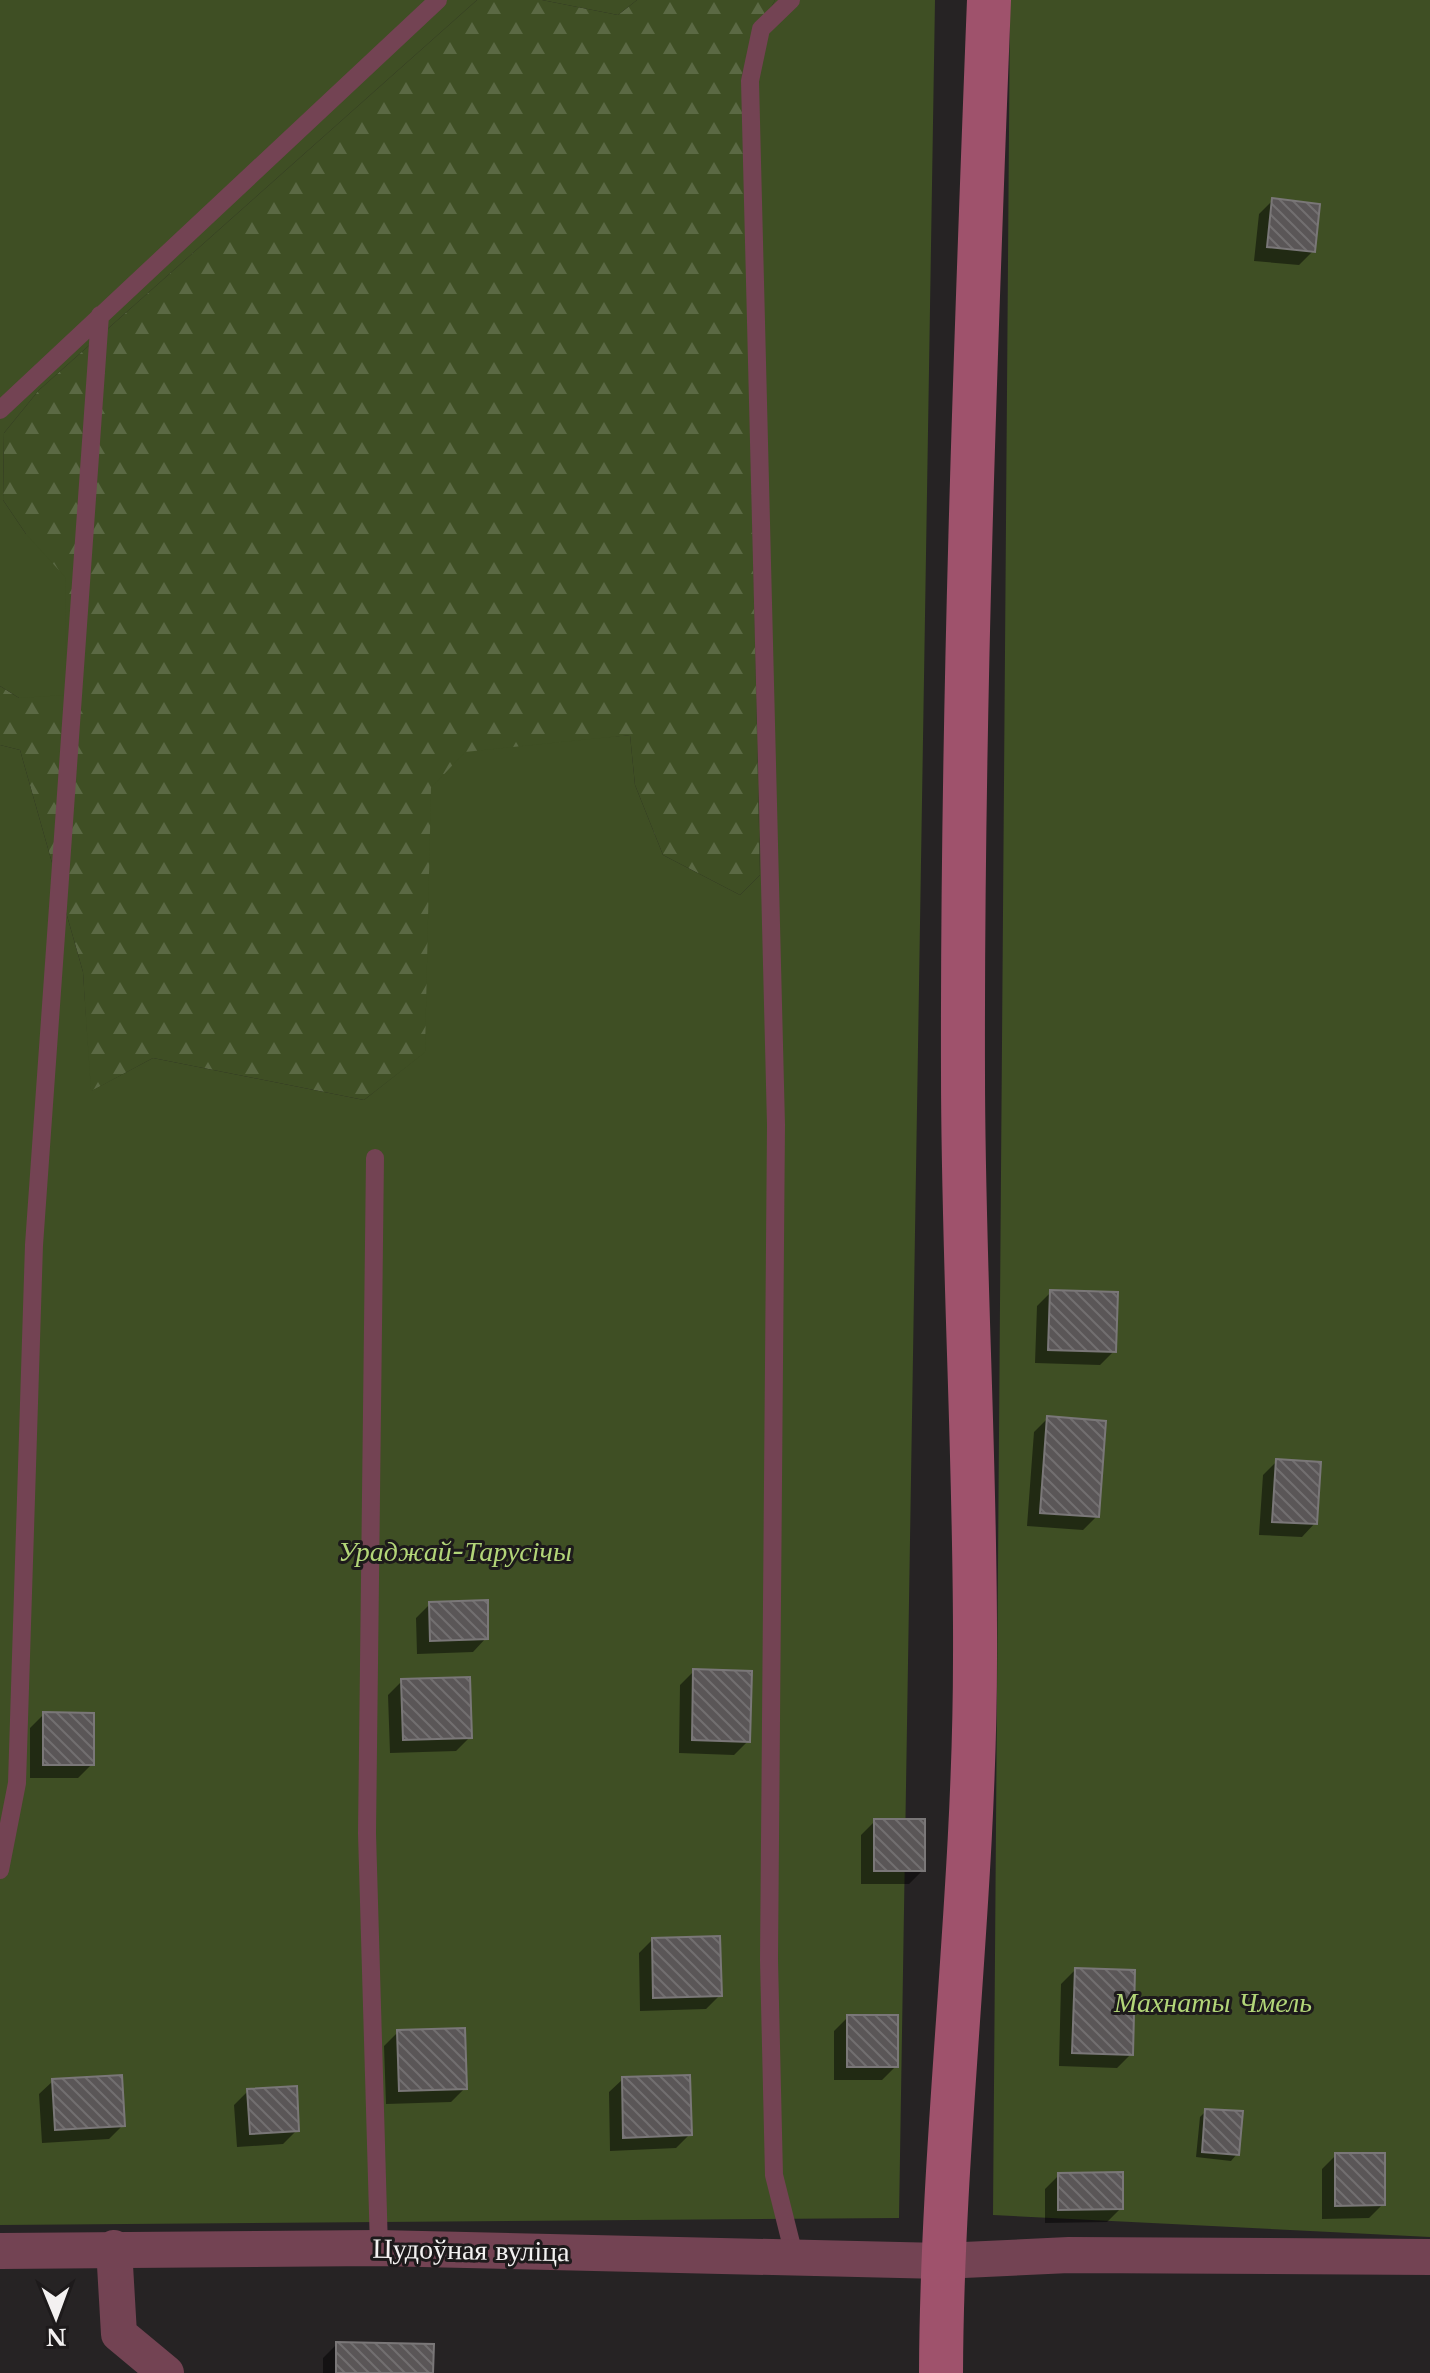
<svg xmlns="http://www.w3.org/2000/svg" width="1430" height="2373" font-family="'Libre Baskerville',serif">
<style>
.forest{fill:url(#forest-firs)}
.green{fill:#3f4f24}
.shadow{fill:#0007}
.building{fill:url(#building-back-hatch);stroke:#7a7778;stroke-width:2}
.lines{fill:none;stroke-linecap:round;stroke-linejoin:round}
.lane{stroke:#734353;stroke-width:18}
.street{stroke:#734353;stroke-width:36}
.secondary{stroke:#9f526c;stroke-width:44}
.labels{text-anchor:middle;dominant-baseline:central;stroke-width:6;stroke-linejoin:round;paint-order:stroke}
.park-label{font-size:28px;font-style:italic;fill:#b2d578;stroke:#1d1a1b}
.street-label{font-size:28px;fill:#f3f1f1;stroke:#1d1a1b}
</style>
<defs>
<pattern id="forest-firs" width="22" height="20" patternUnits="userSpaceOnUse" patternTransform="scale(2)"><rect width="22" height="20" fill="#3f4f24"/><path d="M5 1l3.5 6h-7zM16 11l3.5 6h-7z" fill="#5b6944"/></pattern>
<pattern id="building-back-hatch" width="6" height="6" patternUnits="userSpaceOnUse" patternTransform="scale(2)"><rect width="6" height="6" fill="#5a5657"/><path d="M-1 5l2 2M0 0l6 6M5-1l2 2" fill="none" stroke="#726f70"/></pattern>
</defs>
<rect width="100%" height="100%" fill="#262324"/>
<path class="forest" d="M 477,0 L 542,0 L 618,15 L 637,0 L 775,0 L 743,61 L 760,875 L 740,895 L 663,855 L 635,785 L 630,735 L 563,744 L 430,934 L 426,1052 L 364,1100 L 153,1058 L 90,1092 L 83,972 L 20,750 L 0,745 L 0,686 L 19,698 L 26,534 L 3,500 L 4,433 L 39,390 Z"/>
<path class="green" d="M 0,0 L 477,0 L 39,390 L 4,433 L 3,500 L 26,534 L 66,578 L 65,695 L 19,698 L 0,686 Z
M 542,0 L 637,0 L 618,15 Z
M 775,0 L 935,0 L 899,2218 L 0,2225 L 0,745 L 20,750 L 83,972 L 91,1091 L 153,1058 L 364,1100 L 425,1052 L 431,788 L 465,752 L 630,735 L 635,785 L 663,855 L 740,895 L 760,875 L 742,61 Z
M 1010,0 L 1430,0 L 1430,2237 L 993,2215 Z"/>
<path class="shadow" d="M 1273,200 L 1313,251 L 1299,265 L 1254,261 L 1259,214 Z
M 1051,1292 L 1114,1351 L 1100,1365 L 1035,1363 L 1037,1306 Z
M 1048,1418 L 1097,1516 L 1083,1530 L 1027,1526 L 1034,1432 Z
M 1277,1461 L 1315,1523 L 1302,1537 L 1259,1535 L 1263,1475 Z
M 430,1604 L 486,1638 L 473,1652 L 417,1654 L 416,1618 Z
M 694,1671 L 748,1741 L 734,1755 L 679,1753 L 680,1685 Z
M 402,1681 L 470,1737 L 456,1751 L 390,1753 L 388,1695 Z
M 44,1714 L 92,1764 L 78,1778 L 30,1778 L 30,1728 Z
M 875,1821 L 923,1870 L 909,1884 L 861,1884 L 861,1835 Z
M 652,1940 L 720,1995 L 706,2009 L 640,2011 L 639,1953 Z
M 1075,1970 L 1131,2054 L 1117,2068 L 1059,2066 L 1061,1984 Z
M 848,2017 L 896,2066 L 882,2080 L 834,2080 L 834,2031 Z
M 398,2032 L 465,2088 L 451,2102 L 386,2104 L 384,2046 Z
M 623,2079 L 690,2134 L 676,2148 L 610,2151 L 609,2092 Z
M 53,2081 L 123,2125 L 109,2139 L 42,2143 L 39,2094 Z
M 248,2091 L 297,2130 L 283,2144 L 237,2147 L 234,2105 Z
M 1206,2111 L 1237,2154 L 1231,2161 L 1196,2157 L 1200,2117 Z
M 1336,2155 L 1383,2204 L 1369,2218 L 1322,2219 L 1322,2169 Z
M 1059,2175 L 1121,2208 L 1107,2222 L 1045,2223 L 1045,2189 Z
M 337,2344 L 431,2373 L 323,2373 L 323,2358 Z"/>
<path class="building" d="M 1272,198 L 1320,204 L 1315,252 L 1267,247 Z
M 1050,1290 L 1118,1292 L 1116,1352 L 1048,1350 Z
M 1047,1416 L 1106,1421 L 1099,1517 L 1040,1513 Z
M 1276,1459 L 1321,1462 L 1317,1524 L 1272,1522 Z
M 488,1600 L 488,1639 L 430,1641 L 429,1602 Z
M 693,1669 L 752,1671 L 750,1742 L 692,1740 Z
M 470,1677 L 472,1738 L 403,1740 L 401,1679 Z
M 43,1712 L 94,1713 L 94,1765 L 43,1765 Z
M 874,1819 L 925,1819 L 925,1871 L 874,1871 Z
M 720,1936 L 722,1996 L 653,1998 L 652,1938 Z
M 1075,1968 L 1135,1970 L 1133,2055 L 1072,2053 Z
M 847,2015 L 898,2015 L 898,2067 L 847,2067 Z
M 465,2028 L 467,2089 L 399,2091 L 397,2030 Z
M 122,2075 L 125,2126 L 55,2130 L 52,2079 Z
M 690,2075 L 692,2135 L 623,2138 L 622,2077 Z
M 297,2086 L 299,2131 L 250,2134 L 247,2089 Z
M 1205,2109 L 1243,2111 L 1239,2155 L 1202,2152 Z
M 1335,2153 L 1385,2153 L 1385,2205 L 1335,2206 Z
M 1123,2172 L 1123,2209 L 1058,2210 L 1058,2173 Z
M 336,2342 L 434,2344 L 433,2373 L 336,2373 Z"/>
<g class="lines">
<path class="lane" d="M 791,0 L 761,29 L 750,81 L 776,1125 L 769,1960 L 774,2175 L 794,2255
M 0,410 L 438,0
M 375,1158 L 367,1833 L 379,2248
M 0,1870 L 17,1783 L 34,1245 L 100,315"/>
<path class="street" d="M 114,2248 L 119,2334 L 166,2373
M 0,2251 L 379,2248 L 942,2261 L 1069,2255 L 1430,2257"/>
<path class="secondary" d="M 941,2373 C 942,2134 975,1897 975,1658 C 976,1463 963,1268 963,1074 C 962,716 975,358 989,0"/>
</g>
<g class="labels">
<g class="park-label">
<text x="455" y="1551">Ураджай-Тарусічы</text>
<text x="1213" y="2002">Махнаты Чмель</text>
</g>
<g class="street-label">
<text transform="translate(471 2250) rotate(1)">Цудоўная вуліца</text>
</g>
</g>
<g transform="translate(56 2317) rotate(179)" stroke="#1d1a1b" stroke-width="6" paint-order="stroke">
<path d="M0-6L14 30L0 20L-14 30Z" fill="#f3f1f1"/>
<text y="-12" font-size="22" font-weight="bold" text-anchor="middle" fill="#f3f1f1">N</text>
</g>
</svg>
